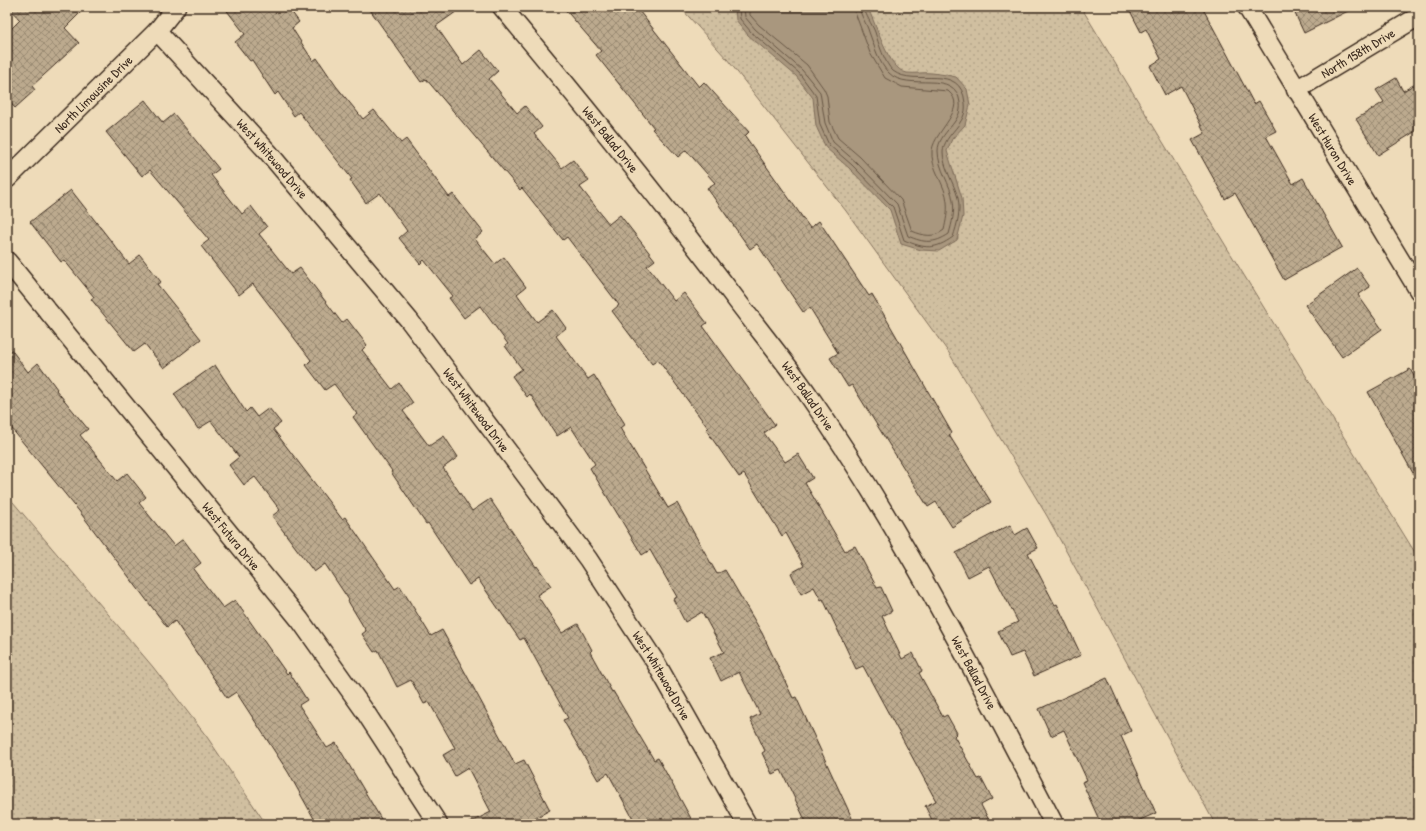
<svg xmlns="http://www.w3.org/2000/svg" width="1426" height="831" font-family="'Patrick Hand',sans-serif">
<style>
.grass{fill:url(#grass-dots);stroke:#86745f}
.water{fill:#a9977e;stroke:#7d6b58}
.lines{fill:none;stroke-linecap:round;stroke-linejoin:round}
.shore{stroke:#675644;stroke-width:1}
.building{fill:url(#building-cross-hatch);stroke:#3b2a1e}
.street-casing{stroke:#3b2a1e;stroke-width:21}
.street{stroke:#eedbb9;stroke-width:18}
.labels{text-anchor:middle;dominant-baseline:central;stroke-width:3.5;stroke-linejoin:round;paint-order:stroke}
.street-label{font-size:13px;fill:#3b2a1e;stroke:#eedbb9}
</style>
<defs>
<pattern id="grass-dots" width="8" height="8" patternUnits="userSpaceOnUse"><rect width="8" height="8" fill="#d0bfa0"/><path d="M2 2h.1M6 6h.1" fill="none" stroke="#b4a489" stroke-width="1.8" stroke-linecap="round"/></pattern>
<pattern id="building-cross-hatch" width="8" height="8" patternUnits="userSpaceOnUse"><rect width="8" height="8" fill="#bcaa8e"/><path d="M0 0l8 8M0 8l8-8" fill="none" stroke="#9a8b73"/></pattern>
</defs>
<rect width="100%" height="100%" fill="#eedbb9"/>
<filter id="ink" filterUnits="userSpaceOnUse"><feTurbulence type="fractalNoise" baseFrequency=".025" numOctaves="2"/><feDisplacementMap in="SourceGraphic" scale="8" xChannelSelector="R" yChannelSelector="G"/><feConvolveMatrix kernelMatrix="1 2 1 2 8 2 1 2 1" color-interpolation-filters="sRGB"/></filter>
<g filter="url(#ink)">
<path class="grass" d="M 680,7 L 1081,7 L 1229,251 L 1419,559 L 1419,824 L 1215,824 L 1047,516 L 949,353 L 846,211 L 727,59 Z
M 7,495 L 153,667 L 207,737 L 266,824 L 7,824 Z"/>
<path class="water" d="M 735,7 L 867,7 C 877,24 887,69 907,73 C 915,74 924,72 932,73 C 940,74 948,75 956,77 L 967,89 L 970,105 L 965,125 L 952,139 L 947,151 L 962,198 L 963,216 L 957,240 L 939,251 L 921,250 L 901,244 L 890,210 L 849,168 L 826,148 L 816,126 L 813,98 L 796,76 L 748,35 L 736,20 Z"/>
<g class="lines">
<path class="shore" d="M 739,7 L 740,19 L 751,32 L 799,73 L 816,96 L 820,125 L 829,145 L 852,165 L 893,207 L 904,240 C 925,249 935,250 953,237 C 957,225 961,211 958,198 C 954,183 943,167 943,152 C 944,133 968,125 965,103 C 961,61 915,88 893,71 C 885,64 878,42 875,32 C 872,24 865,15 864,7
M 744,7 L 745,17 L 755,29 L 802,70 L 820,92 L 825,123 L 833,142 L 856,162 L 897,204 L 908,236 C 924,243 934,244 949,234 C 952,223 955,212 953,201 C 951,184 938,169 938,151 C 938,132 963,123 960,103 C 956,67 908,93 889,73 C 879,64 874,45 869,32 C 867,24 860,15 859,7
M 750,7 L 750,15 L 759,25 L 807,65 L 824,89 L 827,96 L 830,122 L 838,138 L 860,157 L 901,200 L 912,231 C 924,236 934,238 944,230 C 946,221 948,212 947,202 C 946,185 930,168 932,150 C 935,130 969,108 948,91 L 902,87 L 885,78 L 870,53 L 853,7"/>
</g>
<path class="building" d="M 8,7 L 86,7 L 65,28 L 79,43 L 32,86 L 35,90 L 15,108 L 7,99 L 7,33 L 20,20 Z
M 224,7 L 288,7 L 299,22 L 292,28 L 313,61 L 317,58 L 336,86 L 363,119 L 374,110 L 401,143 L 406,139 L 449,197 L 453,194 L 483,232 L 475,239 L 495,264 L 504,257 L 526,287 L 517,294 L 537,322 L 553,310 L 566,328 L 556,336 L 588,379 L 594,375 L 625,424 L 620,428 L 668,508 L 677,503 L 717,574 L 725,570 L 762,633 L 793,698 L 796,697 L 852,818 L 840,824 L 807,824 L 781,770 L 772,774 L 762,753 L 765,751 L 750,719 L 760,714 L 739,672 L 721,681 L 710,658 L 724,652 L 702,612 L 685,622 L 673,599 L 677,597 L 650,550 L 642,555 L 590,468 L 595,464 L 571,427 L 557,436 L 530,394 L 527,397 L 512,376 L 522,369 L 505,346 L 508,344 L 480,306 L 464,318 L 449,298 L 453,296 L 424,260 L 420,264 L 399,238 L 407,231 L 380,193 L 366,203 L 350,180 L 352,179 L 299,112 L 294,116 L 278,92 L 275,95 L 252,60 L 250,61 L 235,42 L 245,34 Z
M 368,7 L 463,7 L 436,26 L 463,65 L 481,50 L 498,71 L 489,79 L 517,113 L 525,106 L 542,127 L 534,134 L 562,168 L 573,160 L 589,181 L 580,187 L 609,224 L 620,215 L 655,260 L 647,266 L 674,301 L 684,293 L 707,323 L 703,326 L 775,425 L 764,433 L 785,462 L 798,454 L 813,478 L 805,483 L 845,551 L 855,546 L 877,588 L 881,587 L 892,611 L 882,616 L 902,659 L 913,653 L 922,671 L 919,673 L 943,717 L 947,715 L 957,733 L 954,736 L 978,779 L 981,778 L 992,799 L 981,805 L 991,824 L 934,824 L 925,806 L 936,801 L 863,666 L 856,669 L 823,599 L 821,600 L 814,587 L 801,594 L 791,573 L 804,566 L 786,533 L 782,536 L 744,474 L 739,477 L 706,430 L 708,428 L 658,360 L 652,364 L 612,311 L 619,305 L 567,237 L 563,240 L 522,188 L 520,190 L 426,79 L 421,82 Z
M 563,7 L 636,7 L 699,87 L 704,82 L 749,132 L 745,136 L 810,228 L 819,221 L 869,296 L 872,294 L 952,433 L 949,435 L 991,502 L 952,527 L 936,502 L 928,507 L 852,385 L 848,387 L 830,358 L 838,353 L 810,308 L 803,312 L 757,244 L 750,249 L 707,188 L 715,183 L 686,150 L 678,157 L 652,129 L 654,128 L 596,55 L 601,51 Z
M 1128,7 L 1202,7 L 1254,104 L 1259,101 L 1276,131 L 1266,136 L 1293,184 L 1303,178 L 1342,247 L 1284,280 L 1235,193 L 1225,199 L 1192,140 L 1205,133 L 1181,86 L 1165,95 L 1150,66 L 1161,59 L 1146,29 L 1141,32 Z
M 1292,7 L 1356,7 L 1304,33 Z
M 1396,78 L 1403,91 L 1419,82 L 1419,129 L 1378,155 L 1356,119 L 1384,102 L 1376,90 Z
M 145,100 L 163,123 L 174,114 L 219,169 L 211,175 L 242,214 L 251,206 L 267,227 L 259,234 L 291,274 L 300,268 L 342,323 L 347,319 L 367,345 L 362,350 L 392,389 L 399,383 L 413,403 L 403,411 L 429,446 L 444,436 L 458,457 L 443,468 L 472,511 L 490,499 L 536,567 L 537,566 L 551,586 L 537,595 L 562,633 L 578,624 L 592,650 L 590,652 L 612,692 L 613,691 L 654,760 L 658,758 L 694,824 L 636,824 L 608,773 L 598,780 L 563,720 L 568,718 L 524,638 L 520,640 L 478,579 L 469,585 L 428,523 L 426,524 L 391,472 L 392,471 L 353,417 L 357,414 L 334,384 L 325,390 L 306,365 L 311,360 L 253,284 L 239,295 L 201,246 L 209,240 L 150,170 L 142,176 L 106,132 Z
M 71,190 L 129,264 L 140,255 L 161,282 L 157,284 L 201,339 L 164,368 L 145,344 L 134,352 L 91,299 L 94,297 L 64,260 L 61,262 L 30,222 Z
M 1357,268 L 1370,287 L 1358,295 L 1382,329 L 1342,357 L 1305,305 Z
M 7,344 L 28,372 L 38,363 L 57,389 L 56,390 L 88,429 L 80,435 L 117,481 L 127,473 L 146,497 L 139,503 L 174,546 L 183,539 L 201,563 L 193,569 L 223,608 L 235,600 L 287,674 L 289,672 L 307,700 L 299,705 L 327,748 L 336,743 L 384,824 L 317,824 L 288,772 L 236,692 L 227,698 L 175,621 L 167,627 L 79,511 L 7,423 Z
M 215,365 L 246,412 L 250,408 L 257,417 L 269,408 L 281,423 L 273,429 L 342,519 L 345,517 L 395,589 L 400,586 L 431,636 L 442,630 L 515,764 L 524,760 L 550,810 L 524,824 L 467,824 L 491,812 L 468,768 L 455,776 L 443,755 L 455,748 L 429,702 L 424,704 L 411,680 L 397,687 L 378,650 L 374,652 L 362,634 L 366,631 L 348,601 L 349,600 L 325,564 L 314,572 L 272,516 L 280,510 L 255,477 L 244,485 L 229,465 L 239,457 L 211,421 L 198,429 L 174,394 Z
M 1410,369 L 1419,385 L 1419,484 L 1368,392 Z
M 1010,525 L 1015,535 L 1027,528 L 1038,548 L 1028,553 L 1055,605 L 1057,604 L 1081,655 L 1034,676 L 1023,652 L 1010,657 L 998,631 L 1018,622 L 989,566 L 968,577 L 956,553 Z
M 1107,678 L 1131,731 L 1121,736 L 1156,813 L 1131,824 L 1101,824 L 1082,782 L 1087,780 L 1064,730 L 1051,736 L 1039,709 Z"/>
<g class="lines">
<defs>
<g id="street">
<path id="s1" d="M 502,7 C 584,105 664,204 741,306 C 763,335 786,363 807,393 C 902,529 977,677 1054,824"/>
<path id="s2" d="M 1247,7 L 1419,291"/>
<path id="s3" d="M 157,31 L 268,152 L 409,320 L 512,457 L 588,559 L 656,663 L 747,824"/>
<path id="s4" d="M 1296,90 L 1419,16"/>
<path id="s5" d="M 7,179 L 157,31 L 176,7"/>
<path id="s6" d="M 7,261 L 300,620 L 364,710 L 438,824"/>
</g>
</defs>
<use href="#street" class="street-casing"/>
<use href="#street" class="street"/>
</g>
</g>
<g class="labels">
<g class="street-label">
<text stroke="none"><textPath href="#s4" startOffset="72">North 158th Drive</textPath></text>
<text stroke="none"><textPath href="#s5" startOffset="121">North Limousine Drive</textPath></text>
<text stroke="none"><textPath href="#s1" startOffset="171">West Ballad Drive</textPath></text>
<text stroke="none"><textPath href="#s2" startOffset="166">West Huron Drive</textPath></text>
<text stroke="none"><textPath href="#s3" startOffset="172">West Whitewood Drive</textPath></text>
<text stroke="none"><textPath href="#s1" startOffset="495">West Ballad Drive</textPath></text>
<text stroke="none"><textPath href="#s3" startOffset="496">West Whitewood Drive</textPath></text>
<text stroke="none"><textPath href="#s6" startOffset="355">West Futura Drive</textPath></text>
<text stroke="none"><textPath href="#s1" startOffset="818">West Ballad Drive</textPath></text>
<text stroke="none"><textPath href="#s3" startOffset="820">West Whitewood Drive</textPath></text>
</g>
</g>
<rect width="1426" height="831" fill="none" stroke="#eedbb9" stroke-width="24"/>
<rect x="12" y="12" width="1402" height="807" fill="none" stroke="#3b2a1e" stroke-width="1.5" filter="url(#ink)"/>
</svg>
